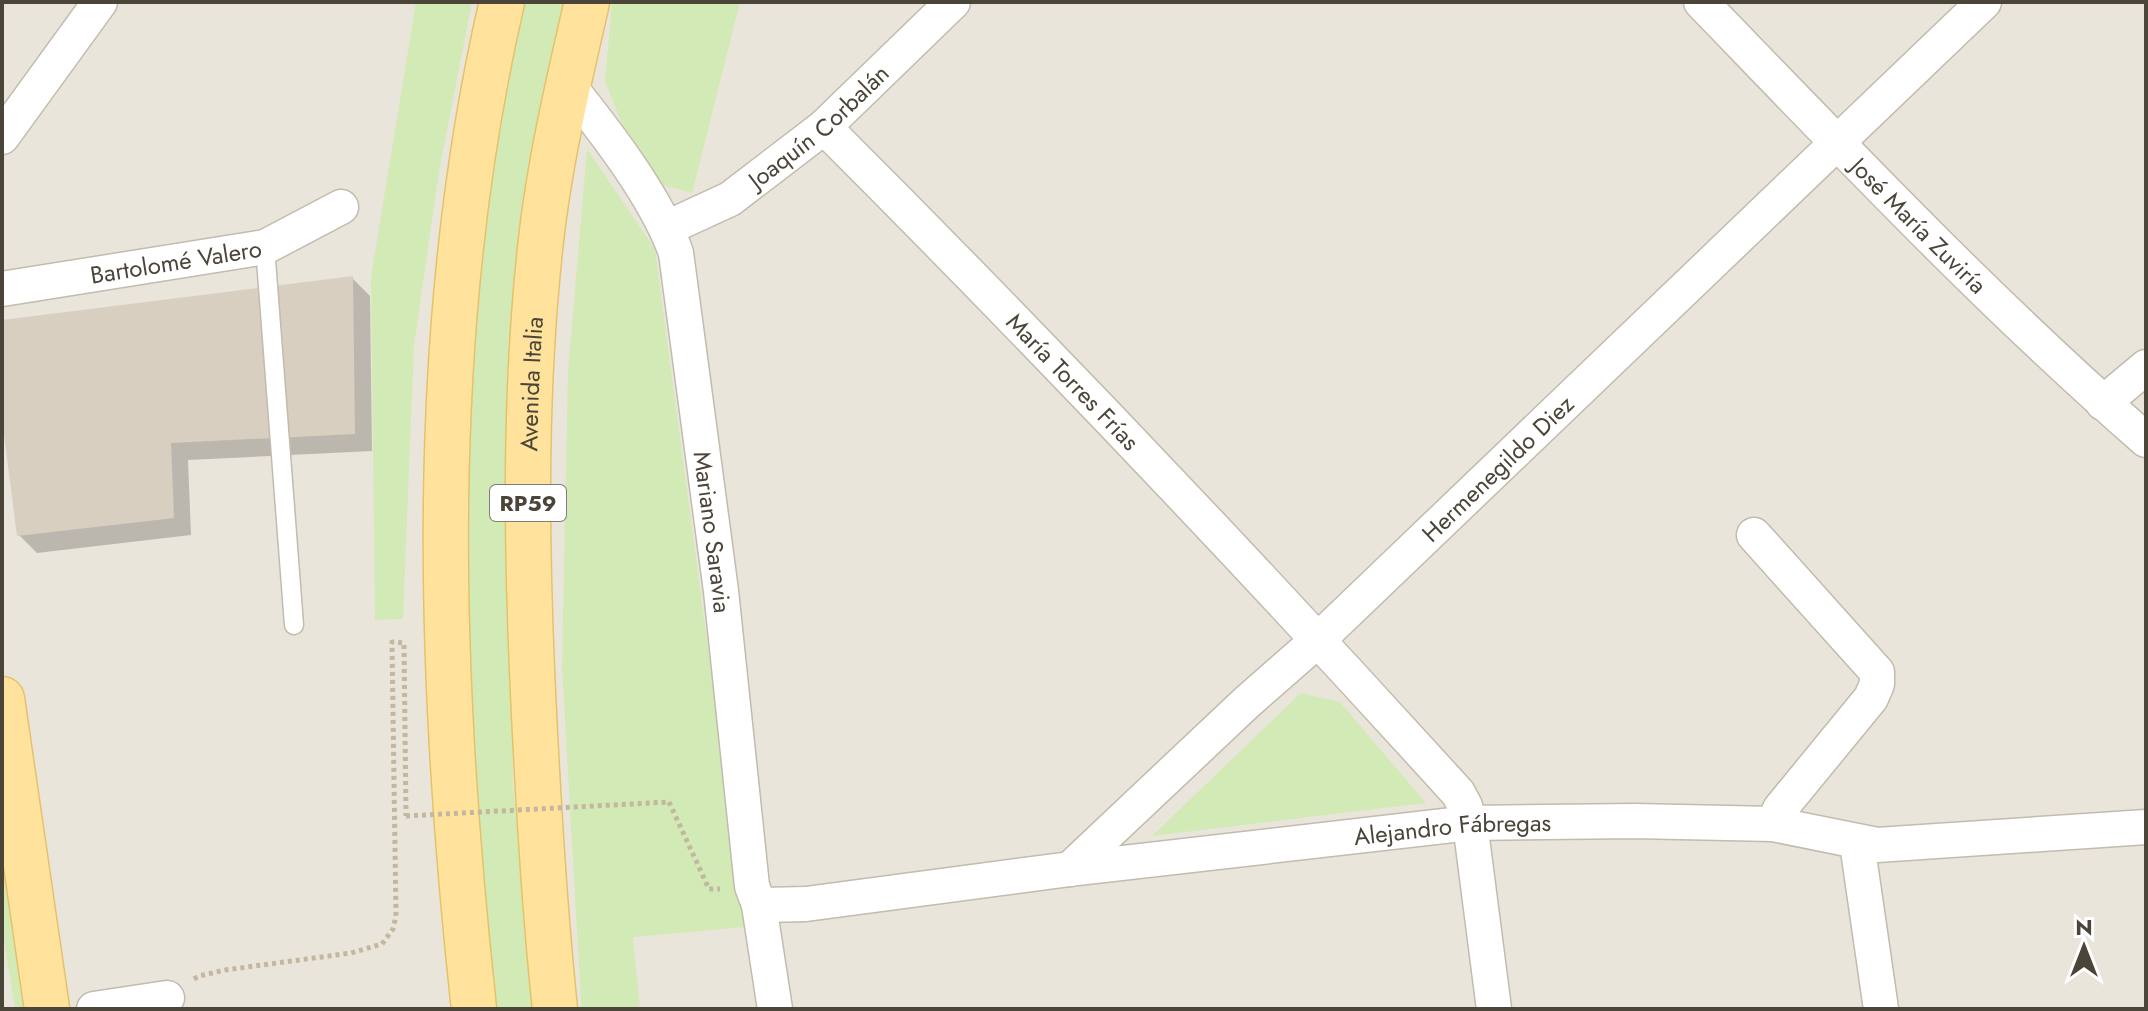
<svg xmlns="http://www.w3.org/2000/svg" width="2148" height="1011" font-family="Jost,sans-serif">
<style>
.residential{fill:#eae5da}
.green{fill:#d2eab5}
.shadow{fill:#0003}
.building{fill:#d8cfc1}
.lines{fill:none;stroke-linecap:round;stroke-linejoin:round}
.lane-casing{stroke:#c2bbae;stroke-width:21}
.street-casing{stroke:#c2bbae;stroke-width:37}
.primary-casing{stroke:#e6c16a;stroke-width:47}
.path{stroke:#c4b79f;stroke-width:5;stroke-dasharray:4 4;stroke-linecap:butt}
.lane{stroke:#fff;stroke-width:18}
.street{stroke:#fff;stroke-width:34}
.primary{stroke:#ffe39c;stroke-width:44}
.path-bridge{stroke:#c4b79f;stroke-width:5;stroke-dasharray:4 4;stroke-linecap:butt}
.labels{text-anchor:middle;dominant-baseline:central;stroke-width:6;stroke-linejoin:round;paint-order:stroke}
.shield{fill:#fff;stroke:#817c74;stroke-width:2}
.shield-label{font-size:22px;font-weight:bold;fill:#4b4439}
.street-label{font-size:24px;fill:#4b4439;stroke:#fff}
</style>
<rect width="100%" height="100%" fill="#f6f3ec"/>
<path class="residential" d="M 2,2 L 2146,2 L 2146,1009 L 2,1009 Z"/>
<path class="green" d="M 416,2 L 472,2 L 440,166 L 414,345 L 403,619 L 375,620 L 371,277 Z
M 520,2 L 568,2 L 507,509 L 513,785 L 534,1009 L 486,1009 L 460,488 L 473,262 Z
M 612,2 L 740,2 L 692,193 L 662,185 L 627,136 L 605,81 Z
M 587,149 L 655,249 L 745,927 L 633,937 L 640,1009 L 582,1009 L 581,1002 L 562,667 L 568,372 Z
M 1301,693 L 1340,702 L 1426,803 L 1152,836 Z
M 2,832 L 26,1009 L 15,1009 L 2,928 Z"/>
<path class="shadow" d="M 352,278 L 370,296 L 372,451 L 188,460 L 191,535 L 37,553 L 19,535 L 2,404 L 2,322 Z"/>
<path class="building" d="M 353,276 L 355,434 L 171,443 L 174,518 L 17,536 L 2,419 L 2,320 Z"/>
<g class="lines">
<defs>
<path id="lane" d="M 265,247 L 294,625"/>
<g id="street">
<path id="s1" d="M 1701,2 C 1846,152 1989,303 2146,440"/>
<path id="s2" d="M 568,85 C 605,131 657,198 676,253 L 721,591 L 752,886 L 759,905 L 775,1009"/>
<path id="s3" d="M 824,127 C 1041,344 1252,566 1458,793 L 1465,806 L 1470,823 L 1494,1009"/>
<path d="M 2,137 L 100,2"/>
<path id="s4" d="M 667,228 L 730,199 L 824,127 L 953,2"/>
<path id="s5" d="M 2,289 L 265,247 L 341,207"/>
<path d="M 2103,403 L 2146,367"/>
<path d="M 1754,535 L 1877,672 L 1877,684 L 1871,698 L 1780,809 L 1773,824"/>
<path d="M 1857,843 L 1881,1009"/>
<path id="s6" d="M 1070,869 L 1246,703 L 1319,639 L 1984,2"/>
<path id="s7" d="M 759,905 L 806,904 L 1070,869 L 1470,823 L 1634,821 L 1773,824 L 1877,845 L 2146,827"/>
<path d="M 94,1009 L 167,998"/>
</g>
<g id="primary">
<path d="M 2,699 L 47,1009"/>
<path d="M 474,1009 C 438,678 426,328 502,2"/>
<path id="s8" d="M 555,1009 C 543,896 537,783 532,670 C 526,527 525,382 541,240 C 550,160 569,80 587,2"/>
</g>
</defs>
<use href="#lane" class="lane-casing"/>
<use href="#street" class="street-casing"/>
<use href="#primary" class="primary-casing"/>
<path class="path" d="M 669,802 L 709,889 L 720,889
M 194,979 L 199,976 L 225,970 L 351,953 L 382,944 L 393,929 L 396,916 L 392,642 L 404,643 L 406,816"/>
<use href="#lane" class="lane"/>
<use href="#street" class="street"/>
<use href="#primary" class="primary"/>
<path class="path-bridge" d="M 406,816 L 669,802"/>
</g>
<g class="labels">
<rect class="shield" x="490" y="485" width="76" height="36" rx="6"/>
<g class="shield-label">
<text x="528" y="503">RP59</text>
</g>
<g class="street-label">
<text stroke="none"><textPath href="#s4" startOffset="184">Joaquín Corbalán</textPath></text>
<text stroke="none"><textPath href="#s1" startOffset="312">José María Zuviría</textPath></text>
<text stroke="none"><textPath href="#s5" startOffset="176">Bartolomé Valero</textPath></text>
<text stroke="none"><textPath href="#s3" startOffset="356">María Torres Frías</textPath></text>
<text stroke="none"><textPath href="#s8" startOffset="626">Avenida Italia</textPath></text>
<text stroke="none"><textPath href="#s6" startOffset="586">Hermenegildo Diez</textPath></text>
<text stroke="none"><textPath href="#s2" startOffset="482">Mariano Saravia</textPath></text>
<text stroke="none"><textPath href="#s7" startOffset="698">Alejandro Fábregas</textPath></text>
</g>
</g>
<rect width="2148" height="1011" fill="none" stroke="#4b4439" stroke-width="8"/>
<g transform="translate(2084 947)" stroke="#ffffff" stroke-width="6" paint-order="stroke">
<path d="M0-6L14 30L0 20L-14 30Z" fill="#4b4439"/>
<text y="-12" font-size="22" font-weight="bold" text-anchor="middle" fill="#4b4439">N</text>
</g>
</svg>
